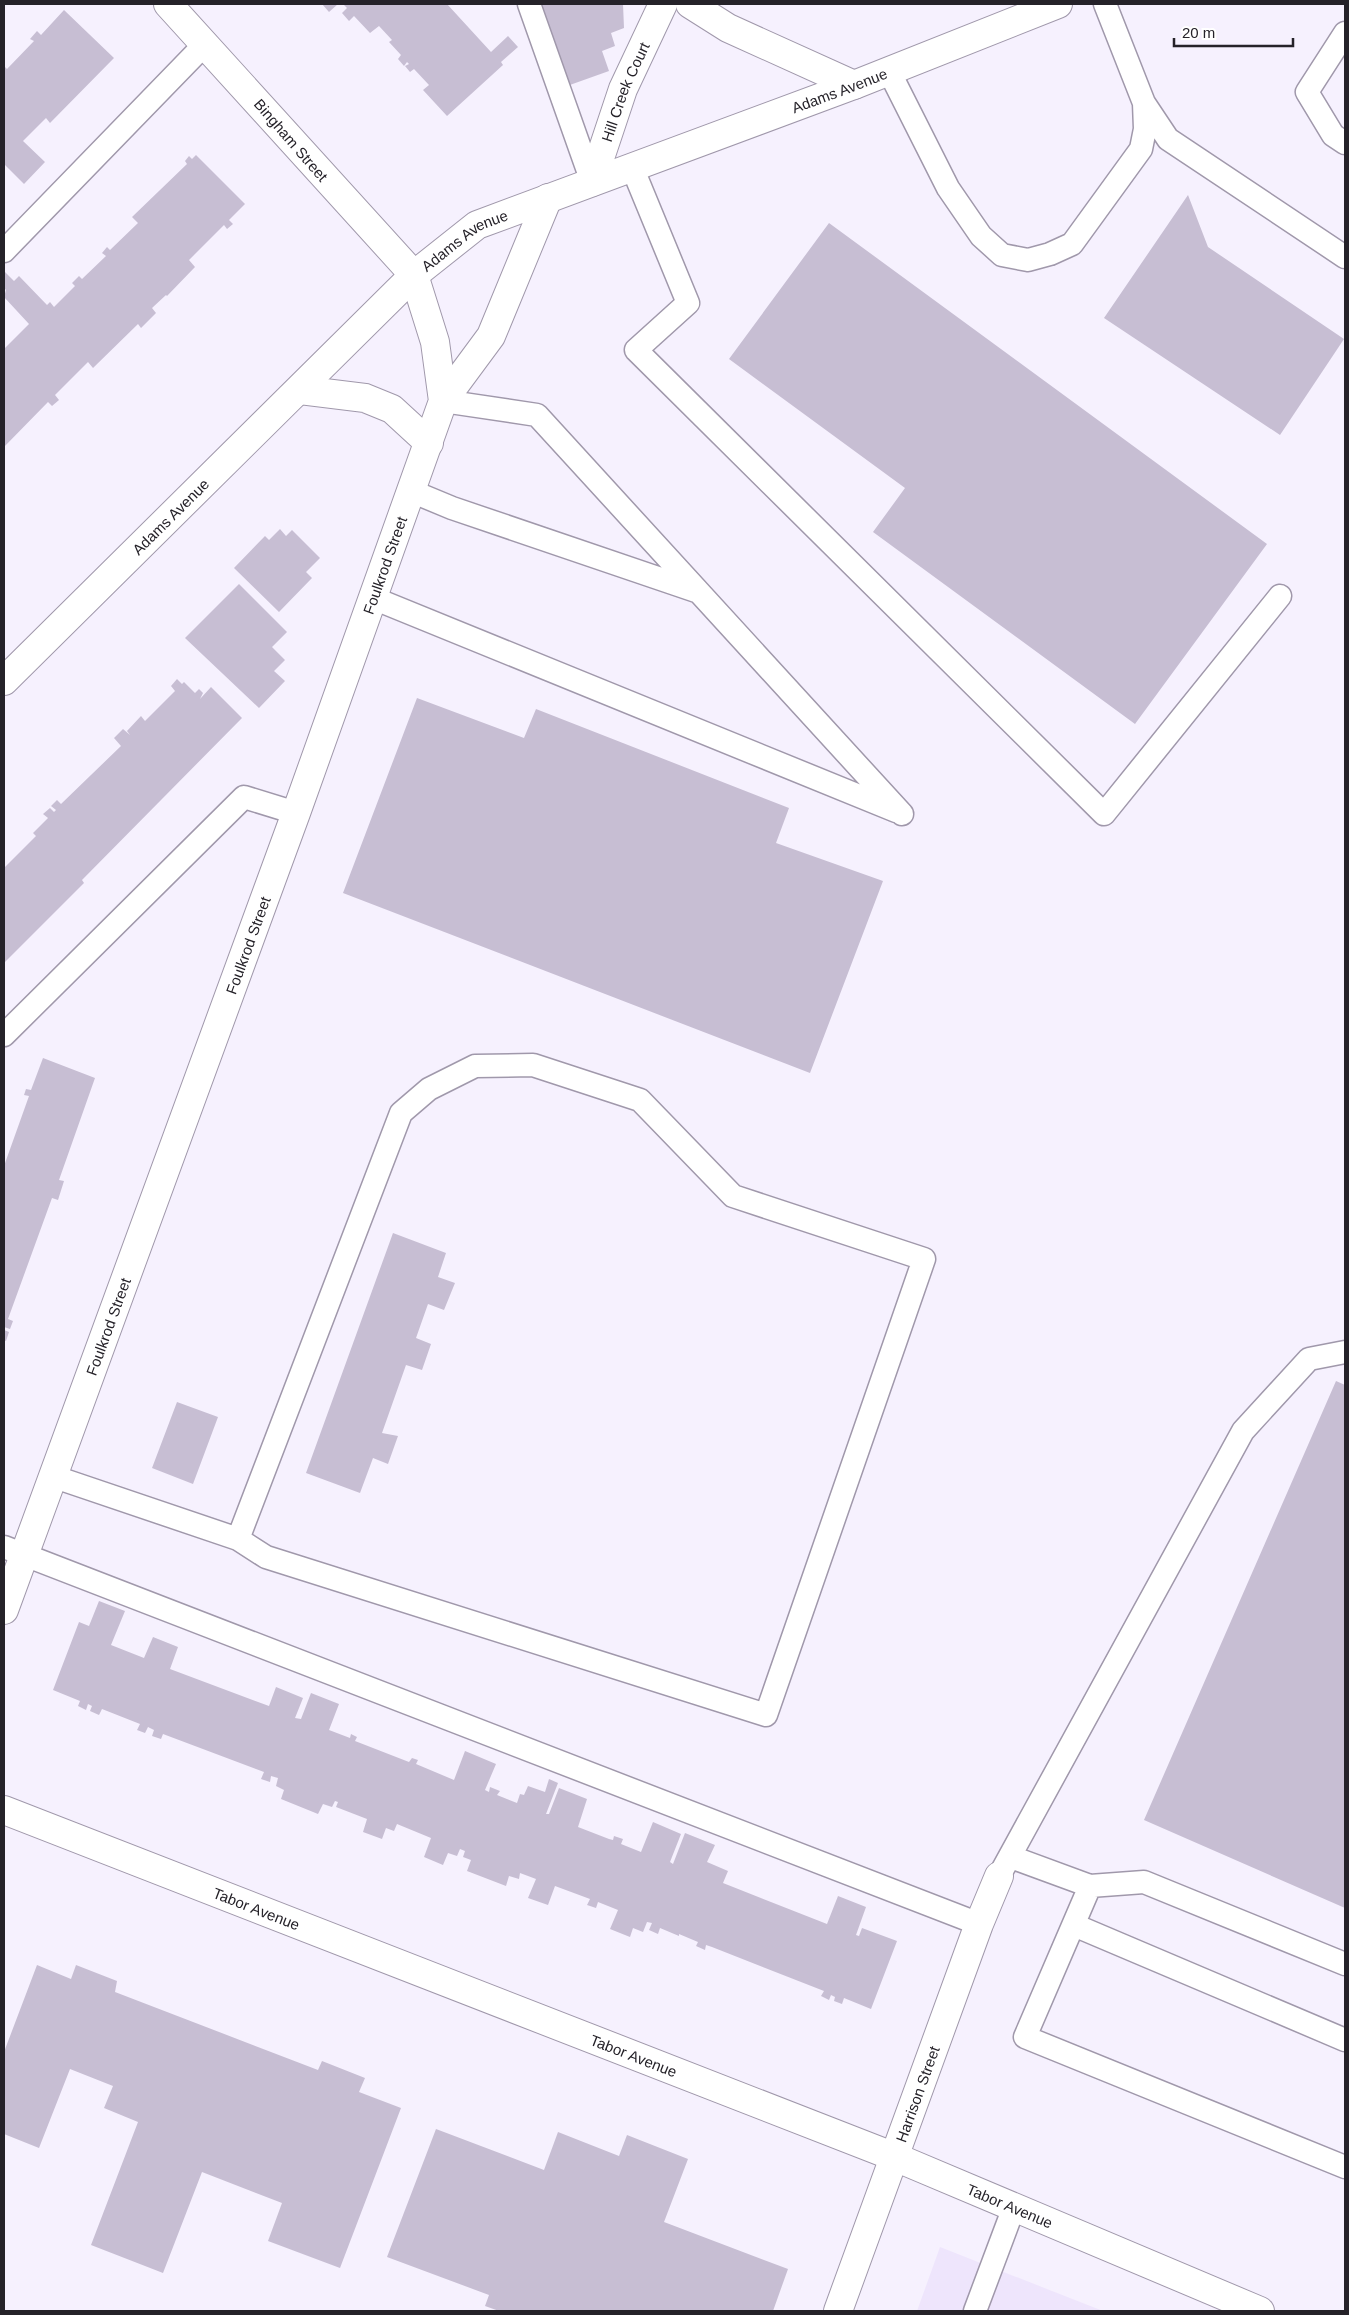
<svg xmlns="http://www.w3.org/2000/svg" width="1349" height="2315" font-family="Arial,sans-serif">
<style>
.built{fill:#eee5fc}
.building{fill:#c7bed3}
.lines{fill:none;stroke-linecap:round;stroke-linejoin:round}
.service-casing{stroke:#a098ab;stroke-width:25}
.minor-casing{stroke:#a098ab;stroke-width:30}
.tertiary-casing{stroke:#a098ab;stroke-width:30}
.trunk-casing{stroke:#a098ab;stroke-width:30}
.service{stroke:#fff;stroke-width:22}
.minor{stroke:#fff;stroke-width:28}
.tertiary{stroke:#fff;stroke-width:28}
.trunk{stroke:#fff;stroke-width:28}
.labels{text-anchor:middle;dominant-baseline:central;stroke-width:4;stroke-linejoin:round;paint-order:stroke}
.street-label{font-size:15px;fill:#252229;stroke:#fff}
</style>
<rect width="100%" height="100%" fill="#f6f1fe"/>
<path class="built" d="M 940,2247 L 1103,2311 L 917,2311 Z"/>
<path class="building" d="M 322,4 L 338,4 L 329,12 Z
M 343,4 L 447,4 L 491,52 L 508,36 L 518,47 L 501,62 L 503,65 L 447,116 L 423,90 L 429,85 L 414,69 L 410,72 L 405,66 L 409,64 L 407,62 L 404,66 L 398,59 L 401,55 L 389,42 L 392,40 L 379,26 L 370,33 L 354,16 L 349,21 L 342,13 L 347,8 Z
M 539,4 L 623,4 L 624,28 L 611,33 L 615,46 L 602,51 L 609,71 L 567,86 Z
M 64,10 L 114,58 L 50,123 L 46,118 L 23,141 L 45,162 L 24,184 L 4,164 L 4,66 L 7,69 L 34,41 L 30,39 L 37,31 L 41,35 Z
M 196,155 L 245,204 L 229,220 L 233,224 L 227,229 L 224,225 L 189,260 L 195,267 L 167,296 L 166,295 L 152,308 L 156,313 L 141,328 L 138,324 L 93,368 L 88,362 L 55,395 L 59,400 L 52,406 L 48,402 L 4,447 L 4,349 L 29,324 L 4,297 L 6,290 L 4,288 L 4,274 L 5,272 L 14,281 L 19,276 L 47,305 L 50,302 L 54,307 L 75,286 L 72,283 L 79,276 L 82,279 L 106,256 L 102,253 L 107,247 L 110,250 L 138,223 L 132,217 L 187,164 L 185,161 L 189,156 L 192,159 Z
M 1188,195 L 1208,247 L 1344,339 L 1280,435 L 1104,318 Z
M 829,223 L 1267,544 L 1135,724 L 873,532 L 905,488 L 729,359 Z
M 280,529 L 286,536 L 292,530 L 320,558 L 306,572 L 312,578 L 279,612 L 234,568 L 265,536 L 269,540 Z
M 239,584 L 287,632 L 272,647 L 285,660 L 274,671 L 285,681 L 259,708 L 185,638 Z
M 177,679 L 182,684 L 184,682 L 195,693 L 199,689 L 203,693 L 200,699 L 211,687 L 242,718 L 82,880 L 84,883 L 4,963 L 4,868 L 36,836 L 33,833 L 48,818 L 43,814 L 50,808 L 54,812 L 56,810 L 51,806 L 57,800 L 61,804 L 121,746 L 114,738 L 123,729 L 130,735 L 127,731 L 141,716 L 145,721 L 175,691 L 171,686 Z
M 417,698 L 524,738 L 536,709 L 789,808 L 776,843 L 883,881 L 810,1073 L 343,893 Z
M 43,1058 L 95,1078 L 59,1180 L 64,1181 L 58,1200 L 52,1198 L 8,1319 L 13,1321 L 10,1329 L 4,1327 L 4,1166 L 29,1096 L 24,1095 L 26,1089 L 31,1090 Z
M 393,1233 L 446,1253 L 438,1277 L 455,1283 L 444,1310 L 428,1304 L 416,1338 L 431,1344 L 422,1370 L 406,1365 L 382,1433 L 398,1436 L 388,1464 L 373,1458 L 360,1493 L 306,1473 Z
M 4,1330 L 9,1332 L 6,1341 L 4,1340 Z
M 1336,1381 L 1345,1385 L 1345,1908 L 1144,1820 Z
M 177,1402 L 218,1417 L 193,1484 L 152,1468 Z
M 99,1601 L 125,1611 L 111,1645 L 144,1658 L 153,1637 L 178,1647 L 170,1669 L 269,1706 L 276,1687 L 303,1698 L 295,1718 L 301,1719 L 311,1693 L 339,1704 L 329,1730 L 350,1738 L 351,1734 L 357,1737 L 355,1741 L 409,1762 L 412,1758 L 418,1760 L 416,1764 L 454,1780 L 465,1751 L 496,1764 L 485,1790 L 489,1792 L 490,1787 L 500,1791 L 497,1795 L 517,1803 L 520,1794 L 524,1795 L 528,1786 L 545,1792 L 549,1779 L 558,1783 L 546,1814 L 549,1814 L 559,1788 L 587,1799 L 578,1827 L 609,1839 L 613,1840 L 614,1836 L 623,1839 L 621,1844 L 641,1852 L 653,1822 L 681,1834 L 670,1862 L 673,1864 L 685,1833 L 715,1845 L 707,1862 L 728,1871 L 723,1883 L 827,1924 L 838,1896 L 866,1907 L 856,1935 L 859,1936 L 862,1928 L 897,1941 L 871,2009 L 844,1998 L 842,2004 L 834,2001 L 835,1997 L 831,1995 L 829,2000 L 821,1996 L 824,1991 L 712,1947 L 706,1945 L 705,1950 L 696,1946 L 698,1942 L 679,1934 L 679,1936 L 660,1928 L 658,1934 L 649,1930 L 652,1923 L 647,1922 L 643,1932 L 633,1928 L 630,1937 L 610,1929 L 618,1910 L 598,1902 L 596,1908 L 587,1905 L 590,1899 L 555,1886 L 548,1905 L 528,1898 L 536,1879 L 520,1873 L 519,1879 L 509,1876 L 506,1886 L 467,1871 L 471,1860 L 463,1857 L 465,1851 L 460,1849 L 457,1856 L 448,1853 L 443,1865 L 424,1857 L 431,1838 L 397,1824 L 394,1831 L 386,1828 L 382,1839 L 363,1832 L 367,1819 L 336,1807 L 338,1802 L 335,1801 L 332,1807 L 323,1804 L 318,1814 L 281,1799 L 284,1790 L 276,1786 L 278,1778 L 271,1776 L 270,1782 L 261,1779 L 264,1772 L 163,1734 L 161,1739 L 152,1736 L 154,1730 L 148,1727 L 145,1733 L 137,1730 L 140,1724 L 102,1709 L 99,1715 L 90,1711 L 92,1706 L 88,1704 L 86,1710 L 78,1706 L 80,1701 L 53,1690 L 79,1622 L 89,1626 Z
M 37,1965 L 71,1979 L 76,1965 L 117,1981 L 115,1992 L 318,2070 L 322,2061 L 365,2078 L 359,2092 L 401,2108 L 340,2268 L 268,2241 L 282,2203 L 202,2172 L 163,2273 L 91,2245 L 138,2122 L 104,2108 L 113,2086 L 70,2069 L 39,2148 L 4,2134 L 4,2052 Z
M 436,2129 L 544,2170 L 558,2132 L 619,2156 L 627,2135 L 688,2159 L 664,2222 L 788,2269 L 773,2311 L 499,2311 L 485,2306 L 489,2295 L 387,2257 Z"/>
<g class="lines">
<defs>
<path id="service" d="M 529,4 L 592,182
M 1105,4 L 1144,103 L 1168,139 L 1345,257
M 1345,33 L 1307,92 L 1333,135 L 1345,143
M 889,71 L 948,188 L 981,236 L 1002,255 L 1028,260 L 1050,254 L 1072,244 L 1141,149 L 1145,129 L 1144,103
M 632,167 L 688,303 L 636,350 L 1104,814 L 1280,596
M 4,251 L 206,43
M 443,401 L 537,415 L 902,814
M 411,491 L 452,508 L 696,591
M 373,598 L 896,811
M 4,1035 L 244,797 L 296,813
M 52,1476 L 238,1539 L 401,1113 L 429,1089 L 475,1066 L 533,1065 L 640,1100 L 733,1196 L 924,1259 L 766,1715 L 266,1557 L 238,1539
M 4,1547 L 979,1924
M 1011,1857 L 1090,1886 L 1144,1882 L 1345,1964
M 999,1876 L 1243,1431 L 1309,1359 L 1345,1352
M 1090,1886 L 1025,2037 L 1345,2167
M 1074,1925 L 1345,2040
M 975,2311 L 1014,2207"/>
<g id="minor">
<path d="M 690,4 L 728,28 L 854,85"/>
<path id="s1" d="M 592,182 L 623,89 L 663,4"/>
<path d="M 300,390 L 365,398 L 392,409 L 429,443"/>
<path d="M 443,401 L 491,336 L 548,198"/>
<path id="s2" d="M 4,1610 L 296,813 L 443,401 L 435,342 L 414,275 L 168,4"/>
<path id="s3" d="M 838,2311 L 979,1924 L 999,1876"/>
</g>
<g id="tertiary">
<path id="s4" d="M 4,1810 L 895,2157 L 1260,2311"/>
</g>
<g id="trunk">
<path id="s5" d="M 4,681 L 414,275 L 477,225 L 854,85 L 1058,4"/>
</g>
</defs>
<use href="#service" class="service-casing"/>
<use href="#minor" class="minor-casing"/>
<use href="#tertiary" class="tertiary-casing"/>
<use href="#trunk" class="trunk-casing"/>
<use href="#service" class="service"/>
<use href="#minor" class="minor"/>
<use href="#tertiary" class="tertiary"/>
<use href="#trunk" class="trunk"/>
</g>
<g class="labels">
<g class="street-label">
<text stroke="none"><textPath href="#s5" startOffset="1044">Adams Avenue</textPath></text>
<text stroke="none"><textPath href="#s1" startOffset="96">Hill Creek Court</textPath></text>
<text transform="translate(291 140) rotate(49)">Bingham Street</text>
<text stroke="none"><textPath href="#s5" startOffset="639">Adams Avenue</textPath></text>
<text stroke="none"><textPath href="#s5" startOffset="234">Adams Avenue</textPath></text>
<text stroke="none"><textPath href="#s2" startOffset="1112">Foulkrod Street</textPath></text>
<text stroke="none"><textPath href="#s2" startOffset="708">Foulkrod Street</textPath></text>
<text stroke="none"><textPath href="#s2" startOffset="302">Foulkrod Street</textPath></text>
<text stroke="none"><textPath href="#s4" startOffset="271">Tabor Avenue</textPath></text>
<text stroke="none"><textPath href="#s4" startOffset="676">Tabor Avenue</textPath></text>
<text stroke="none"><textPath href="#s3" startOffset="231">Harrison Street</textPath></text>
<text stroke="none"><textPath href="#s4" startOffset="1081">Tabor Avenue</textPath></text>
</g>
</g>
<rect width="1349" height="2315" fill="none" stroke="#252229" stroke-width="10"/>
<path d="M1174 38v8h119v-8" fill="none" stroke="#252229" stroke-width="2.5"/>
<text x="1182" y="38" font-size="15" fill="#252229" stroke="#ffffff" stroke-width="4" paint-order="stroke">20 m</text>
</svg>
